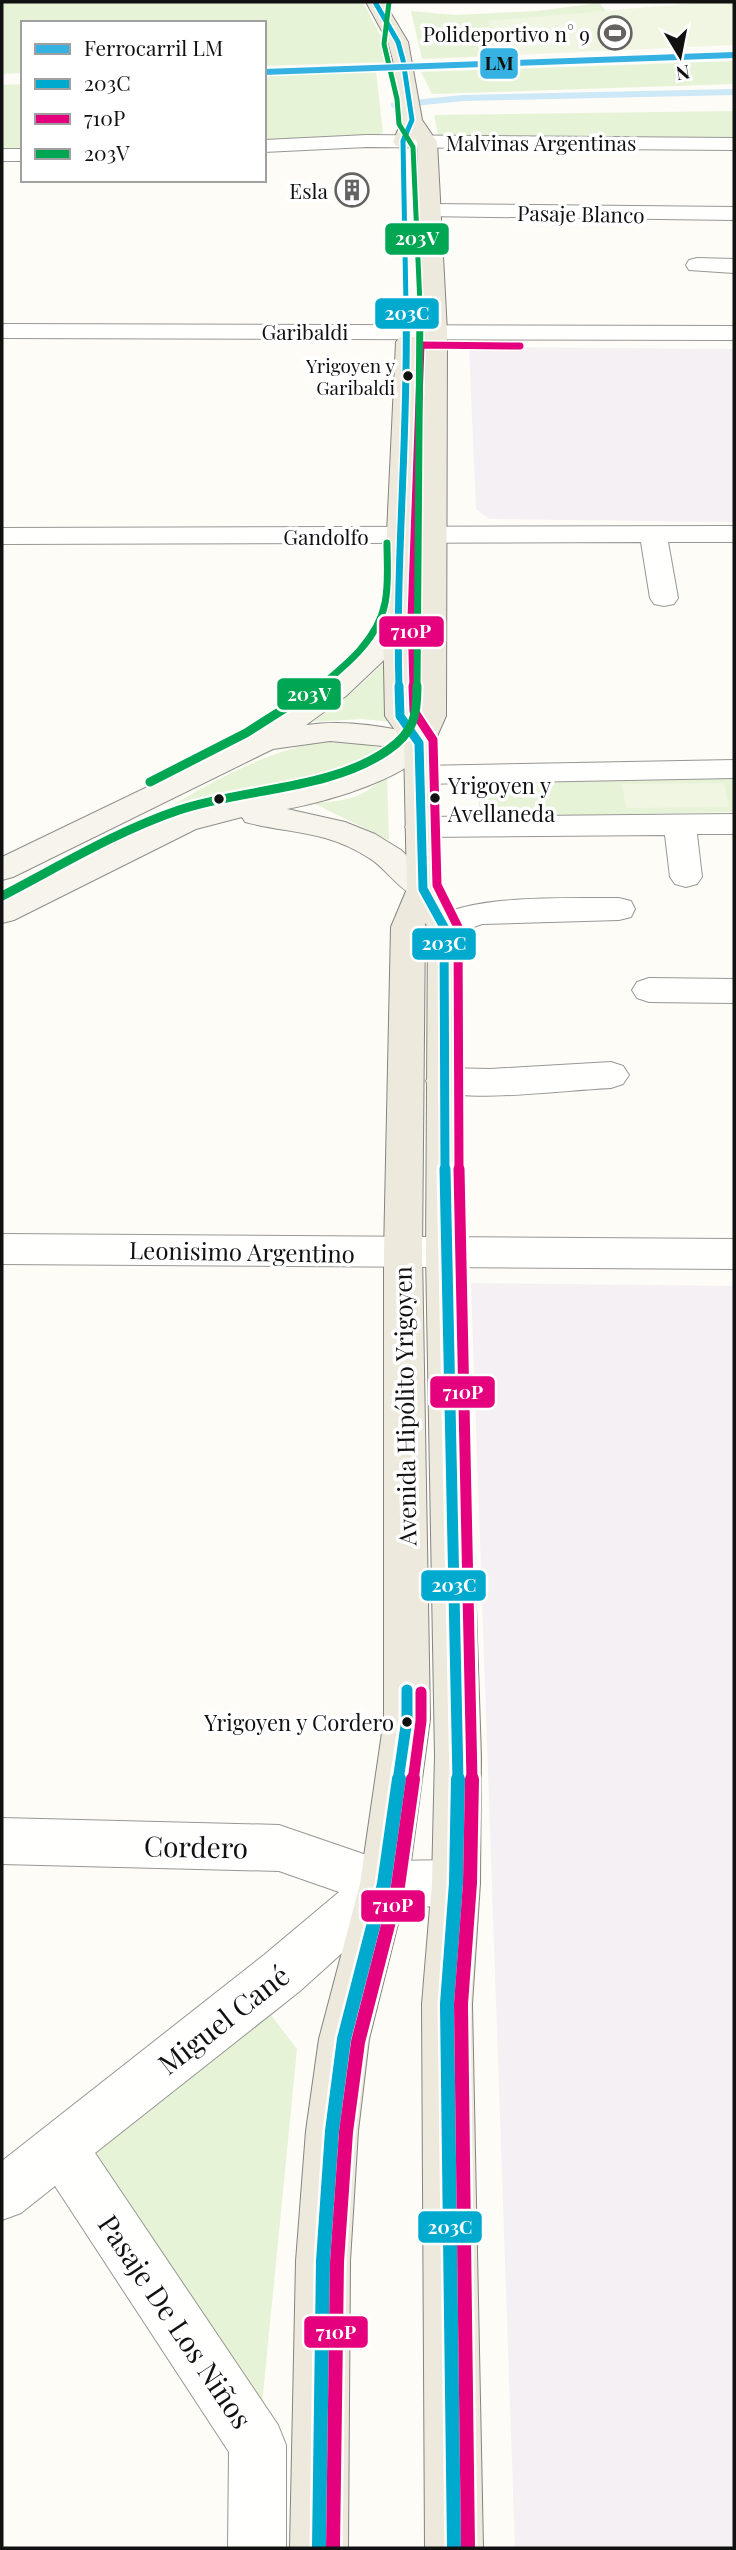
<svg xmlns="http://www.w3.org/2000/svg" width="736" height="2550" font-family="'Playfair Display',serif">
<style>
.industrial{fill:#f5f0f3}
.green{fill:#e7f3d7}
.pitch{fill:#f0f6e1}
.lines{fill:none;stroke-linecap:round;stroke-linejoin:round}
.stream{stroke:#cde8f7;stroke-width:6}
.minor-casing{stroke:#979795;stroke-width:2}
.secondary-casing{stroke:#8e8d8b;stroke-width:2}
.primary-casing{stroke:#858482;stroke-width:2}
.minor{fill:#fffffe;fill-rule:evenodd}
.secondary{fill:#f6f4eb;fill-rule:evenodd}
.primary{fill:#ede9dc;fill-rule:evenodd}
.bus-1-far4-casing{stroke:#fff;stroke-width:8}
.bus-1-far3-casing{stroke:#fff;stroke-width:10}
.bus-1-far2-casing{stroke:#fff;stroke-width:13}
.bus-1-far1-casing{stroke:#fff;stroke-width:17}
.bus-1-casing{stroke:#fff;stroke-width:19}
.bus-2-far3-casing{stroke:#fff;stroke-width:10}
.bus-2-far2-casing{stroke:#fff;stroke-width:13}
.bus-2-far1-casing{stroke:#fff;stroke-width:17}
.bus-2-casing{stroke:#fff;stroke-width:19}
.bus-3-far2-casing{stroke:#fff;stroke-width:8}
.bus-3-far1-casing{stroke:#fff;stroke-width:10}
.bus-3-casing{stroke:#fff;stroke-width:13}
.bus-1-far4{stroke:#00a9ce;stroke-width:5}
.bus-1-far3{stroke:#00a9ce;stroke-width:7}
.bus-1-far2{stroke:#00a9ce;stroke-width:9}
.bus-1-far1{stroke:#00a9ce;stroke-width:11}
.bus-1{stroke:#00a9ce;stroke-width:14}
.bus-2-far3{stroke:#e5007d;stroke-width:7}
.bus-2-far2{stroke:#e5007d;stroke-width:9}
.bus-2-far1{stroke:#e5007d;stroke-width:11}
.bus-2{stroke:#e5007d;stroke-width:14}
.bus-3-far2{stroke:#00a651;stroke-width:5}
.bus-3-far1{stroke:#00a651;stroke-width:7}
.bus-3{stroke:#00a651;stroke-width:9}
.rail-1-casing{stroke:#fff;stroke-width:9}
.rail-1{stroke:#35b2e2;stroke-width:6}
.bus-dot{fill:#111;stroke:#fff;stroke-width:2.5}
.labels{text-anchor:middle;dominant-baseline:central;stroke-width:7;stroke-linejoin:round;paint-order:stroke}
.far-bus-label{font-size:19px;fill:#111;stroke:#fff;text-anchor:end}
.far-poi-label{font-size:21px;fill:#111;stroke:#fff;text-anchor:end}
.far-street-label{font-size:21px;fill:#111;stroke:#fff}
.bus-label{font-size:22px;fill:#111;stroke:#fff;text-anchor:start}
.street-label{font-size:24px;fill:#111;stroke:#fff}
.near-street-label{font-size:28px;fill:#111;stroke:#fff}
.line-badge{stroke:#fff;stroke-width:2.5}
.badge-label{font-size:19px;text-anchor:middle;font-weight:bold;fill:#fff}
.pale-badge-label{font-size:19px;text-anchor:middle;font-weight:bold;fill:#111}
</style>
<rect width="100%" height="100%" fill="#fdfcf7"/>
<path class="industrial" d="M 469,347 L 734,349 L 734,522 L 489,519 L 476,509 Z
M 471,1283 L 734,1286 L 734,2548 L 515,2548 Z"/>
<path class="green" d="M 2,2 L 363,2 L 386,46 L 388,62 L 264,66 L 264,23 L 23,23 L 23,73 L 2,74 Z
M 599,3 L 607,12 L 488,21 L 514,55 L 422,59 L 411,11 L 454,15 L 538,11 Z
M 734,61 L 734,84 L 432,94 L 421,72 Z
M 376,71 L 383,133 L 378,136 L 264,142 L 264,75 Z
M 23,84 L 23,151 L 2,151 L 2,85 Z
M 734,111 L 734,139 L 470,140 L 438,135 L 434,115 Z
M 390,657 L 391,722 L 362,719 L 313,722 L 355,690 Z
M 352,741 L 386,750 L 350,771 L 315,785 L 193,803 L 141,824 C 195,792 252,756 314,743 C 326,740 340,741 352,741 Z
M 387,775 L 389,840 L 313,803 C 347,801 361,799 387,775 Z
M 734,777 L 734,812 L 487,817 L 479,808 L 477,785 L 486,781 Z
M 271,2015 L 297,2049 L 258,2445 L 60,2147 Z"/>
<path class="pitch" d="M 708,2 L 734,2 L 734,45 L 514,55 L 487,21 Z
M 724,783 L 729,807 L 626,808 L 622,784 Z"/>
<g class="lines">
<path class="stream" d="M 394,105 L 463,98 L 734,92"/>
<defs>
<path id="minor" d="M 367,135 L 734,138 L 734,150 L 367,147 L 264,152 L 264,140 Z
M 2,149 L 23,149 L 23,161 L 2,161 Z
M 428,204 L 734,207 L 734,220 L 420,216 L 417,211 L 420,206 Z
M 697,258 L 734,259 L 734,273 L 689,270 L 686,265 L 689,260 Z
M 2,324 L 734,326 L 734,340 L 2,338 Z
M 734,526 L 734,542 L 668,542 L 678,598 L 674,604 L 664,606 L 654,604 L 650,598 L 641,542 L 2,544 L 2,528 Z
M 734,760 L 734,778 L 420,784 L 409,782 L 405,775 L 409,768 L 420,766 Z
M 734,814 L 734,834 L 697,834 L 702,877 L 697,884 L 686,887 L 675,884 L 670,877 L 665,835 L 421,837 L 410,834 L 405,827 L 410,820 L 421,817 Z
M 619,898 L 631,901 L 635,909 L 631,917 L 619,920 L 482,924 L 444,938 L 432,935 L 428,927 C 449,892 578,899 619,898 Z
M 649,978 L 734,979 L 734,1003 L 649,1002 L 637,998 L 632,990 L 637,982 Z
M 611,1062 L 623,1066 L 629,1075 L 623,1084 L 611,1088 C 563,1090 476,1103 431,1090 L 426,1081 L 431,1072 L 444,1068 L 490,1069 Z
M 2,1234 L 734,1239 L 734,1269 L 2,1264 Z
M 2,1818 L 279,1825 L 384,1861 L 456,1860 L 473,1866 L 480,1883 L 473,1900 L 456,1906 L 393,1907 L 300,1991 L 95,2153 L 278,2425 L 286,2445 L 286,2548 L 228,2548 L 229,2452 L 55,2186 L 21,2213 L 2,2220 L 2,2161 L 264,1955 L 339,1892 L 279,1871 L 2,1864 Z"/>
<path id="secondary" d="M 397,610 L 407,612 L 411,618 L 384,660 L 346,696 L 306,725 C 347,719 390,727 430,737 L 434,743 C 409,779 328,801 287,809 L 345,822 L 375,834 L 401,850 L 434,882 L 439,889 L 434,896 C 405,904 392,872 369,858 C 326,830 291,834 245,822 L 242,817 L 196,829 L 14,920 L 2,923 L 2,899 L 174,815 L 219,802 L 320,783 L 378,757 L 393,747 L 330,741 L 273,749 L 13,877 L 2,880 L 2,857 L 249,738 L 326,684 L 363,649 L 387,612 Z"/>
<path id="primary" d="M 366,2 L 384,2 L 408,42 L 422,120 L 437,142 L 447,332 L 446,716 L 434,743 L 439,889 L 460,927 L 464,1253 L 481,1756 L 480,1883 L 472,2004 L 483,2548 L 425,2548 L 422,2004 L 432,1883 L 435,1756 L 426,1253 L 428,927 L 425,923 L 422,1253 L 430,1719 L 408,1884 L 369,2039 L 358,2131 L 350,2261 L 348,2548 L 290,2548 L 296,2261 L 306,2131 L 319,2039 L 360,1884 L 384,1719 L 384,1253 L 391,927 L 407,889 L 404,743 L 385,716 L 383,618 L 396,342 L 400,337 L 416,337 L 420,342 L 411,618 L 416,716 L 423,332 L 417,142 L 415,139 L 410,146 L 396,146 L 393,142 L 402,120 L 393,60 L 388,42 Z"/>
</defs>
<use href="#minor" class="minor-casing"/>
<use href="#secondary" class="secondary-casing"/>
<use href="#primary" class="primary-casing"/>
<use href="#minor" class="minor"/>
<use href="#secondary" class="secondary"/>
<use href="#primary" class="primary"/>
<defs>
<path id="bus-1-far4" d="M 375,2 L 398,42 L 403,60 L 412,120 L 403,141 L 406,305"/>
<path id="bus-1-far3" d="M 399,688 C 395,559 409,431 406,303"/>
<path id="bus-1-far2" d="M 399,686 L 400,716 L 419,743 L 423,889 L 444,927 L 445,1171"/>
<path id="bus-1-far1" d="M 445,1169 L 458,1781
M 398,1781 L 407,1719 L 407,1690"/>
<path id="bus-1" d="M 319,2548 L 323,2261 L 332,2131 L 344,2039 L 384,1884 L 399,1779
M 454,2548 L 447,2004 L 456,1883 L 458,1779"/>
<path id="bus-2-far3" d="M 413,688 L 411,618 L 421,345 L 520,346"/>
<path id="bus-2-far2" d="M 413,686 L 414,711 L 433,740 L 437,885 L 458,927 L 459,1171"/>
<path id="bus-2-far1" d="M 459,1169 L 472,1781
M 413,1781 L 421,1721 L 421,1692"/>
<path id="bus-2" d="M 333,2548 L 337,2262 L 346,2132 L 358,2042 L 398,1886 L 413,1779
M 468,2548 L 461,2004 L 470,1883 L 472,1779"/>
<path id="bus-3-far2" d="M 389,2 L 384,44 L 397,99 L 399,124 L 413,147 L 420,305"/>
<path id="bus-3-far1" d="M 318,688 C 345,666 378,640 385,603 C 389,584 387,563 387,543
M 417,688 L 420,303"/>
<path id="bus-3" d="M 150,782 L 246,733 L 320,686
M 2,896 C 60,866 117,831 179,810 C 245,788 331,790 388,750 C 414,732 417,716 417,686"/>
</defs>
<use href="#bus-1-far4" class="bus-1-far4-casing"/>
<use href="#bus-1-far3" class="bus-1-far3-casing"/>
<use href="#bus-1-far2" class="bus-1-far2-casing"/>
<use href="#bus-1-far1" class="bus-1-far1-casing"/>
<use href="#bus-1" class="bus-1-casing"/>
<use href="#bus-2-far3" class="bus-2-far3-casing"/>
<use href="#bus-2-far2" class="bus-2-far2-casing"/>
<use href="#bus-2-far1" class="bus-2-far1-casing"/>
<use href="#bus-2" class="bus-2-casing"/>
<use href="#bus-3-far2" class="bus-3-far2-casing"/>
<use href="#bus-3-far1" class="bus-3-far1-casing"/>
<use href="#bus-3" class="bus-3-casing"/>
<use href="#bus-1-far4" class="bus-1-far4"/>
<use href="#bus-1-far3" class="bus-1-far3"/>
<use href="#bus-1-far2" class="bus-1-far2"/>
<use href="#bus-1-far1" class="bus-1-far1"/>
<use href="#bus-1" class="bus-1"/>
<use href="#bus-2-far3" class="bus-2-far3"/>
<use href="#bus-2-far2" class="bus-2-far2"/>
<use href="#bus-2-far1" class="bus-2-far1"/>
<use href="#bus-2" class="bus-2"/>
<use href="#bus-3-far2" class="bus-3-far2"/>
<use href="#bus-3-far1" class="bus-3-far1"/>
<use href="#bus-3" class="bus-3"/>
<defs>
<path id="rail-1" d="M 264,72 L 734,55"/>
</defs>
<use href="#rail-1" class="rail-1-casing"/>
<use href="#rail-1" class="rail-1"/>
</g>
<defs>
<symbol id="stadium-ring" viewBox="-11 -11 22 22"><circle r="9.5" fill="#fff" stroke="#646362" stroke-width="1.5"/><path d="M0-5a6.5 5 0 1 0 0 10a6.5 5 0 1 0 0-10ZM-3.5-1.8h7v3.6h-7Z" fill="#646362"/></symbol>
<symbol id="building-ring" viewBox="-11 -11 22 22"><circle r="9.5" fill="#fff" stroke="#646362" stroke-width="1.5"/><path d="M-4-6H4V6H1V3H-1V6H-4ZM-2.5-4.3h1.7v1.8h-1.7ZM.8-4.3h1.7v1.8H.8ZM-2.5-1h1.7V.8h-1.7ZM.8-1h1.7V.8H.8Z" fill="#646362"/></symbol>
</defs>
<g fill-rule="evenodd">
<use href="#stadium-ring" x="596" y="14" width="38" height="38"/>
<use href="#building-ring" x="333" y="171" width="38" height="38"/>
</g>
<g class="bus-dot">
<circle cx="408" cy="376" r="6"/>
<circle cx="435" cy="798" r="6"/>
<circle cx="219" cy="799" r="6"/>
<circle cx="407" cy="1722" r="6"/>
</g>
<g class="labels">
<g class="far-bus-label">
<text x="395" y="365">Yrigoyen y<tspan x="395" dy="22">Garibaldi</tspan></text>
</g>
<g class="far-poi-label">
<text x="590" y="33">Polideportivo n° 9</text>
<text x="328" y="190">Esla</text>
</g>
<g class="far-street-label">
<text x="541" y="142">Malvinas Argentinas</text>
<text transform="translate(581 213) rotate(1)">Pasaje Blanco</text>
<text x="305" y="331">Garibaldi</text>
<text x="326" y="536">Gandolfo</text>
</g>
<g class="bus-label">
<text x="448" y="785">Yrigoyen y<tspan x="448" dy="28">Avellaneda</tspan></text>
<text x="394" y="1722" text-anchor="end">Yrigoyen y Cordero</text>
</g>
<g class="street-label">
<text transform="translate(242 1251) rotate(1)">Leonisimo Argentino</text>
<text transform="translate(404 1406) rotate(-91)">Avenida Hipólito Yrigoyen</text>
</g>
<g class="near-street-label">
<text transform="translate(196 1846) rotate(1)">Cordero</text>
<text transform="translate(223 2019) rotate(-38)">Miguel Cané</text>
<text transform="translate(176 2321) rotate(56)">Pasaje De Los Niños</text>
</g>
</g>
<g class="line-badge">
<rect x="479" y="47" width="40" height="33" rx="7" fill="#35b2e2"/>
<rect x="384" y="222" width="66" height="34" rx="7" fill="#00a651"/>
<rect x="374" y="297" width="66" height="33" rx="7" fill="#00a9ce"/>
<rect x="378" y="615" width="67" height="33" rx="7" fill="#e5007d"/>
<rect x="276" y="677" width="66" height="34" rx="7" fill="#00a651"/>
<rect x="411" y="927" width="66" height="34" rx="7" fill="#00a9ce"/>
<rect x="429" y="1375" width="67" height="34" rx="7" fill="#e5007d"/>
<rect x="420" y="1569" width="67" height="33" rx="7" fill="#00a9ce"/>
<rect x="360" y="1889" width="66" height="34" rx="7" fill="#e5007d"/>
<rect x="417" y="2210" width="66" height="34" rx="7" fill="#00a9ce"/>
<rect x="303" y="2315" width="66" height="34" rx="7" fill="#e5007d"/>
</g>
<g class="badge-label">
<text x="417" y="245">203V</text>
<text x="407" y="320">203C</text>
<text x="411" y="638">710P</text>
<text x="309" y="701">203V</text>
<text x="444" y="950">203C</text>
<text x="463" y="1399">710P</text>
<text x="454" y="1592">203C</text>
<text x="393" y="1912">710P</text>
<text x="450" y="2234">203C</text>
<text x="336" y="2339">710P</text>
</g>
<g class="pale-badge-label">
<text x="499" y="70">LM</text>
</g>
<rect width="736" height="2550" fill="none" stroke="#111111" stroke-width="7"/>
<rect x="21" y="21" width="245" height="161" fill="#ffffff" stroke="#a0a0a0" stroke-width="2"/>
<rect x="35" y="44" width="35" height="10" fill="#35b2e2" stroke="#a0a0a0" stroke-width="2"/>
<text x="84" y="56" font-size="21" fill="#111111">Ferrocarril LM</text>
<rect x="35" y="79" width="35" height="10" fill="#00a9ce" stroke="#a0a0a0" stroke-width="2"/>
<text x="84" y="91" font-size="21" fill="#111111">203C</text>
<rect x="35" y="114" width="35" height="10" fill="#e5007d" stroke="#a0a0a0" stroke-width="2"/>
<text x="84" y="126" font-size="21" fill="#111111">710P</text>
<rect x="35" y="149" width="35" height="10" fill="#00a651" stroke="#a0a0a0" stroke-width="2"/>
<text x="84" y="161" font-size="21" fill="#111111">203V</text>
<g transform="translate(680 56) rotate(170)" stroke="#ffffff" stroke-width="5" paint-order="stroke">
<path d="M0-5L12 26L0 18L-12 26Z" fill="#111111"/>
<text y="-10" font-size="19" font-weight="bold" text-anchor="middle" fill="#111111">N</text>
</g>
</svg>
